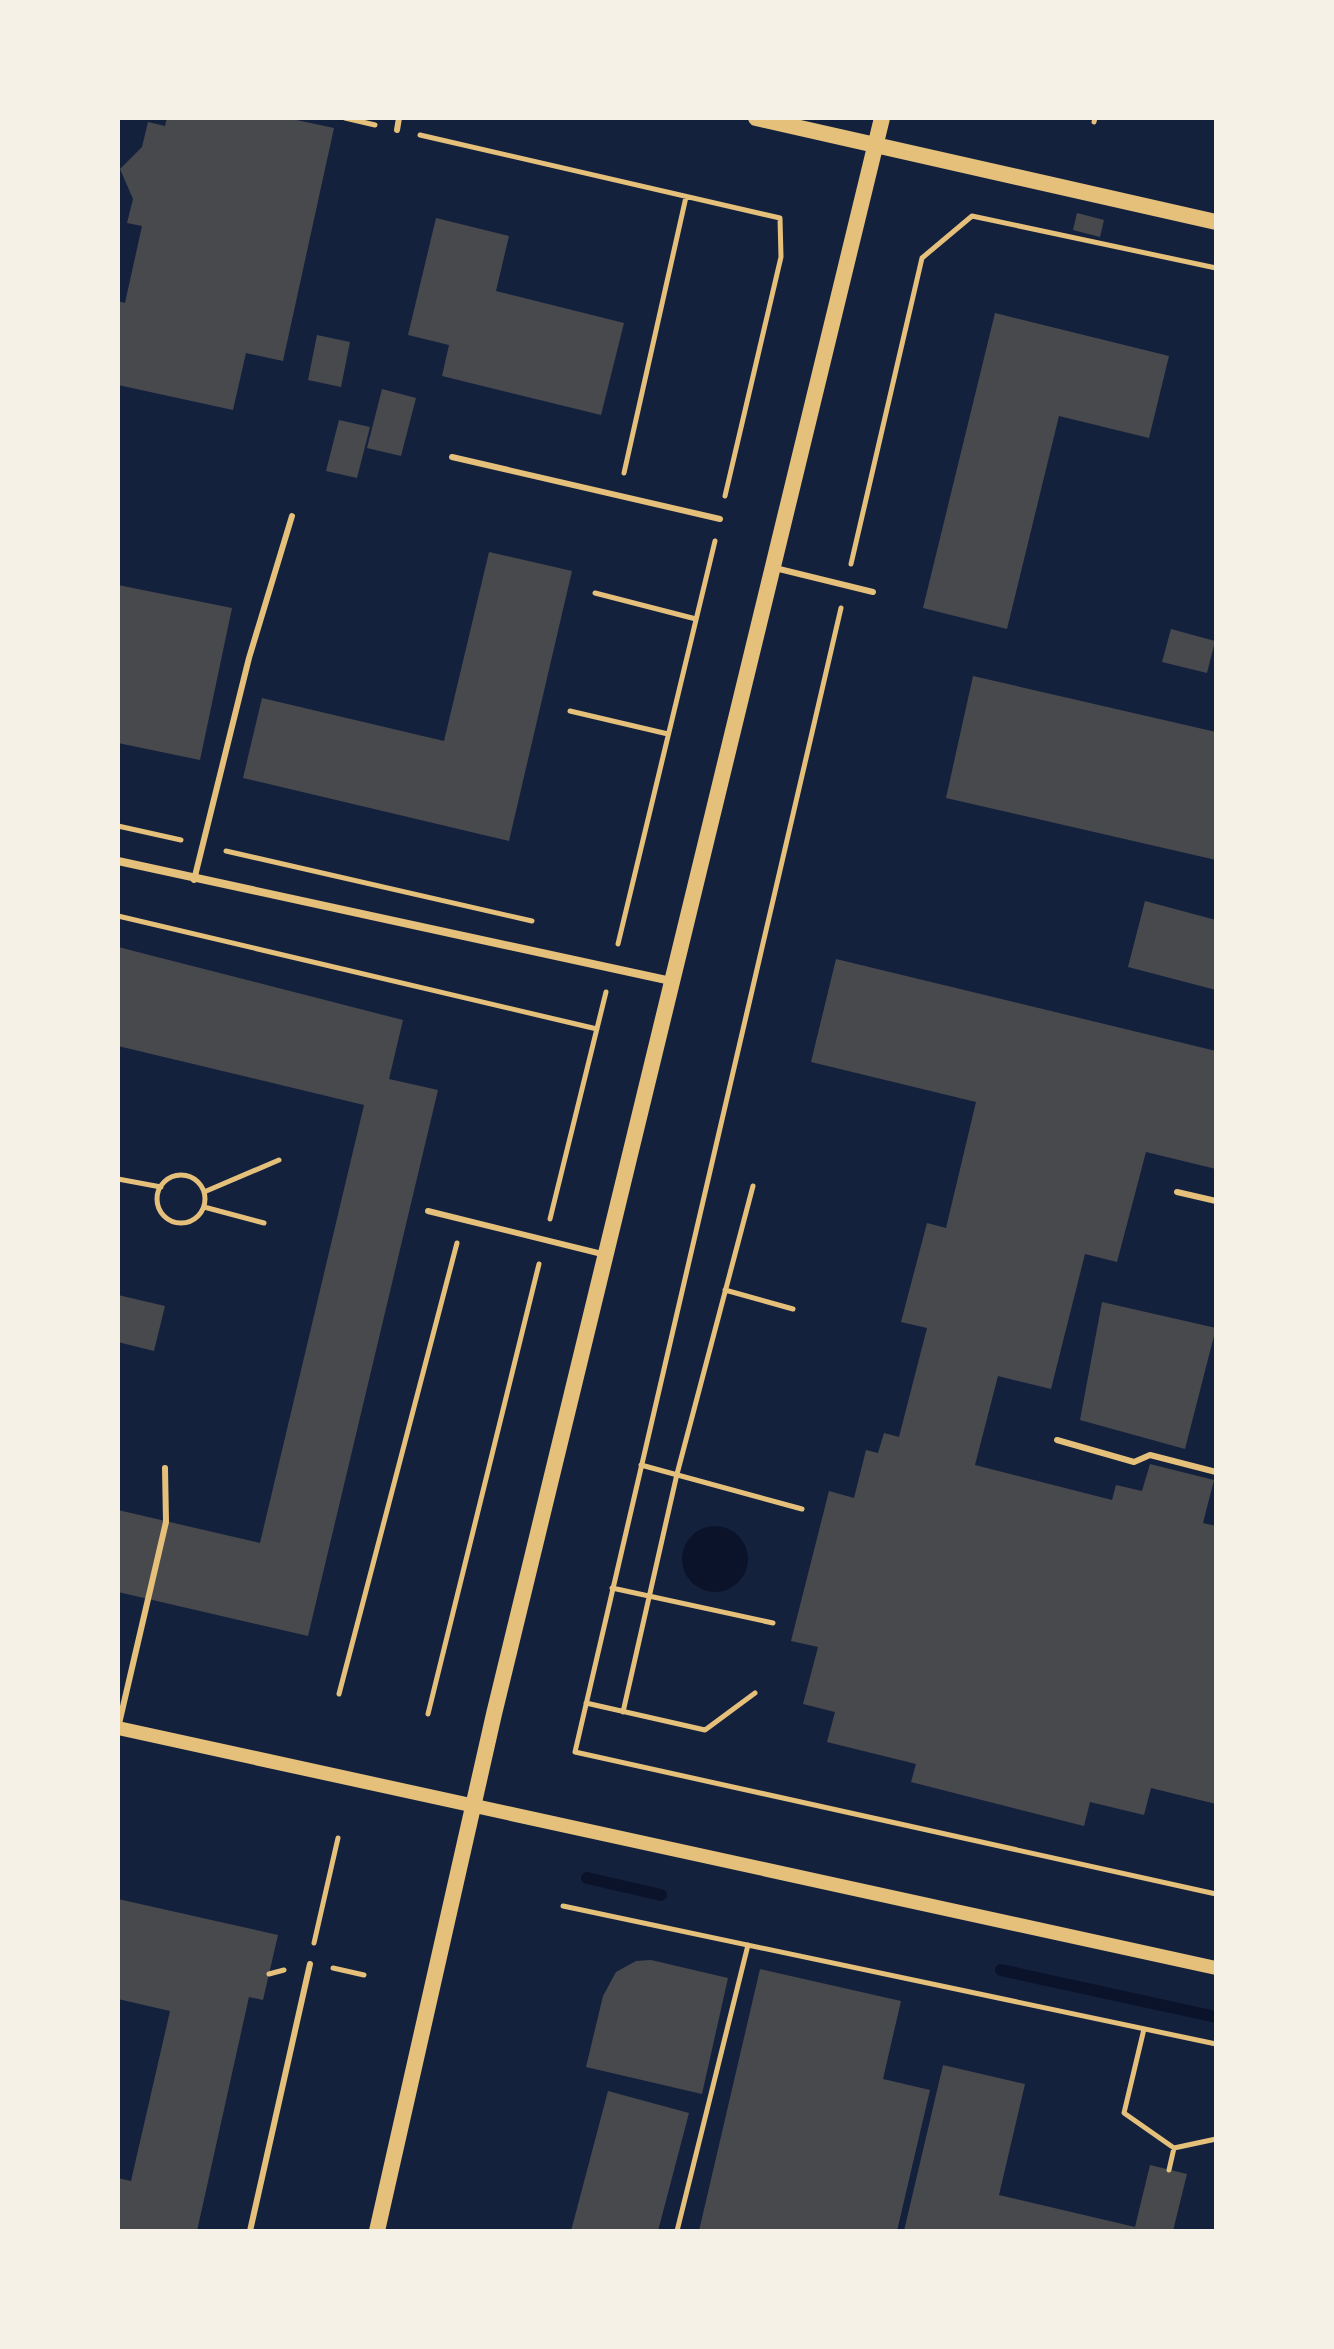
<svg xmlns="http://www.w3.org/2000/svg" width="1334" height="2349" font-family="'IBM Plex Sans',sans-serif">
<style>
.water{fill:#0b132b}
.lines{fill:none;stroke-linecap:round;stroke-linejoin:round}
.stream{stroke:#0b132b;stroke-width:12}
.building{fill:#48494c}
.path{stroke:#e5c07b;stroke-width:5}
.service{stroke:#e5c07b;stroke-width:6}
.minor{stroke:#e5c07b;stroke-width:8}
.tertiary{stroke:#e5c07b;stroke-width:14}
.secondary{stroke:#e5c07b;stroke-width:16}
</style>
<rect width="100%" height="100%" fill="#14213d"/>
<path class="water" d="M682 1559a33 33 0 1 1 66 0a33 33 0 1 1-66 0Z"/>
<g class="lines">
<path class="stream" d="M 587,1878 L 661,1895
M 1001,1970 L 1216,2017"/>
</g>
<path class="building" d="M 167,118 L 287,118 L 334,128 L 283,361 L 246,353 L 233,410 L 118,385 L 118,301 L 125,303 L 142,226 L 127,223 L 133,199 L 120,169 L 142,147 L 148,122 L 165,126 Z
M 1077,213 L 1104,220 L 1100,237 L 1073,230 Z
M 436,218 L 509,236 L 496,291 L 624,323 L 601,415 L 442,376 L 449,345 L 408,335 Z
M 995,313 L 1169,356 L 1149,438 L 1059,416 L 1007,629 L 923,608 Z
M 317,335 L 350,342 L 341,387 L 308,380 Z
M 382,389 L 416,398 L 401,456 L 367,448 Z
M 339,420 L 370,427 L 357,478 L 326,471 Z
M 489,552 L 572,571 L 509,841 L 243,778 L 262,698 L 444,741 Z
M 118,585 L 232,608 L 200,760 L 118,743 Z
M 1171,629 L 1215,641 L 1207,673 L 1162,662 Z
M 973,676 L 1216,732 L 1216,860 L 946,798 Z
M 1145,901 L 1216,920 L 1216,990 L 1128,967 Z
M 118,947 L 403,1020 L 389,1079 L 438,1090 L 308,1636 L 118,1592 L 118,1510 L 260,1543 L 364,1105 L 118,1046 Z
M 836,959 L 1216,1051 L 1216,1169 L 1146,1152 L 1117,1262 L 1085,1254 L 1051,1389 L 998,1376 L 975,1465 L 1112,1500 L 1116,1485 L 1142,1491 L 1150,1464 L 1214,1480 L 1203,1523 L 1216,1526 L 1216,1804 L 1151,1788 L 1144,1815 L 1090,1802 L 1084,1826 L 911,1782 L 916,1764 L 827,1742 L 835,1712 L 803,1704 L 818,1647 L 791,1641 L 829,1491 L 854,1498 L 866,1450 L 878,1453 L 884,1433 L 899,1437 L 927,1328 L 901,1322 L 927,1223 L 946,1228 L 976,1102 L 811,1062 Z
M 118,1295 L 165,1306 L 154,1351 L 118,1342 Z
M 1102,1302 L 1216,1328 L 1185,1449 L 1080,1420 Z
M 118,1899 L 278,1935 L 263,2000 L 249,1997 L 197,2231 L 118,2231 L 118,2178 L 131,2181 L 170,2011 L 118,1999 Z
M 651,1960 L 728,1978 L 702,2094 L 586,2067 L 603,1996 L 616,1972 L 636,1961 Z
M 760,1969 L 901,2001 L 883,2079 L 930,2090 L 897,2231 L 699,2231 Z
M 943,2065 L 1025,2084 L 999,2195 L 1135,2227 L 1150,2165 L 1187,2174 L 1173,2231 L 904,2231 Z
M 608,2091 L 689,2113 L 658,2231 L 571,2231 Z"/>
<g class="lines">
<path class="path" d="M 345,118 L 375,125
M 1094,122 L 1095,118
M 420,135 L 780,218 L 781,257 L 725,496
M 624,473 L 686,197
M 851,564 L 922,258 L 972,216 L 1216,268
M 595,593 L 696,619
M 841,608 L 575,1752 L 1216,1894
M 570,711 L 668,734
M 118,826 L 181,840
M 226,851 L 532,921
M 118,916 L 597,1029
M 618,944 L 715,541
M157 1199a24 24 0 1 1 48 0a24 24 0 1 1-48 0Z
M 118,1179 L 161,1187
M 204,1192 L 279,1160
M 204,1207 L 264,1223
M 550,1219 L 606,992
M 725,1290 L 793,1309
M 641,1465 L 802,1509
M 612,1588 L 773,1623
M 339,1694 L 457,1243
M 586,1703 L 705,1730 L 755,1693
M 623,1712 L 677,1474 L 753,1186
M 428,1714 L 539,1264
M 563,1906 L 1216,2044
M 314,1943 L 338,1838
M 333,1968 L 364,1975
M 269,1974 L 284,1970
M 1144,2029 L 1124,2113 L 1174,2148 L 1216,2139
M 1169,2170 L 1174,2148
M 677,2231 L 748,1945"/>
<path class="service" d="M 397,130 L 399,118
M 452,457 L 720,519
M 775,568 L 873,592
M 194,880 L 249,658 L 292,516
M 1177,1192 L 1216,1201
M 428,1211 L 606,1255
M 1057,1440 L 1134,1462 L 1150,1455 L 1216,1472
M 118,1728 L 166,1522 L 165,1468
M 250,2231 L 310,1964"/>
<path class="minor" d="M 118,861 L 671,981"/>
<path class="tertiary" d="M 118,1728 L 1216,1968"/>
<path class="secondary" d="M 756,118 L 1216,222
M 377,2231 L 494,1714 L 882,118"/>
</g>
<rect width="1334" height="2349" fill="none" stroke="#f6f1e7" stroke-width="240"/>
</svg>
